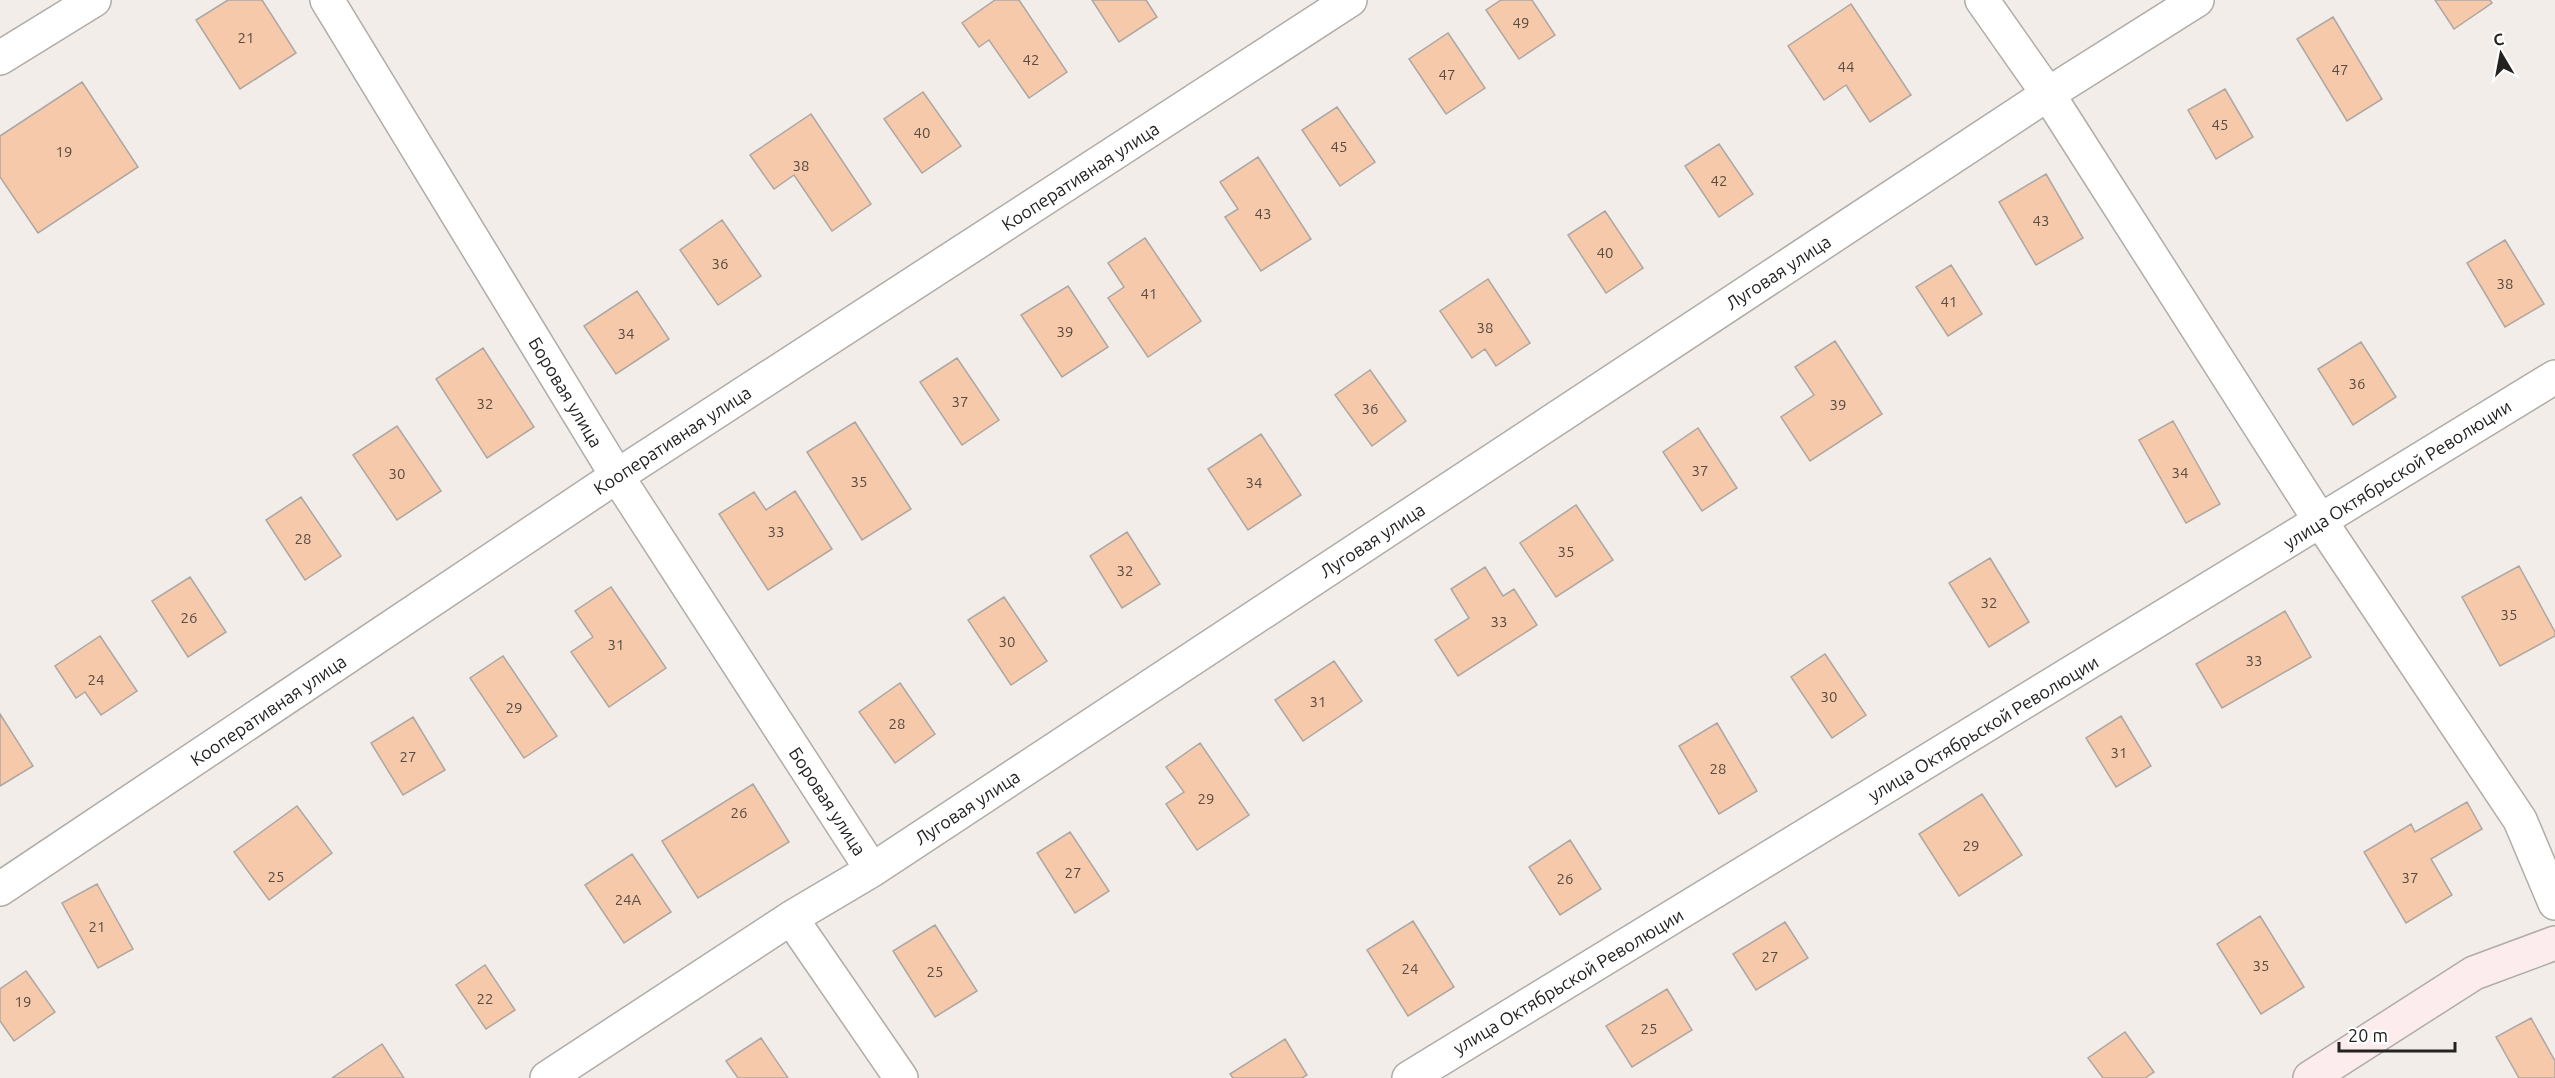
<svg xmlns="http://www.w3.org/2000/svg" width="2555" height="1078" font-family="Ubuntu,sans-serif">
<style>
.building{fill:#f7c9ab;stroke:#ada7a3;stroke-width:1.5}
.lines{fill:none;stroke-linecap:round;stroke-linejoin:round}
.minor-casing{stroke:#b0aca7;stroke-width:36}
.secondary-casing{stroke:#b0aca7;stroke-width:36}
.minor{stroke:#fff;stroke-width:33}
.secondary{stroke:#fdecee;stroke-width:33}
.labels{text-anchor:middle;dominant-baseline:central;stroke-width:6;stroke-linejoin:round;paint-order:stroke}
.number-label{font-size:15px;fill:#584c43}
.street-label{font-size:18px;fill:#232220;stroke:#fff}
</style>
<rect width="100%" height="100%" fill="#f2ede8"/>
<path class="building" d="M 228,0 L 262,0 L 296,53 L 240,89 L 196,20 Z
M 995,0 L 1019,0 L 1067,72 L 1029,98 L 989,40 L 979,47 L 962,23 Z
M 1092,0 L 1146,0 L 1157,17 L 1119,42 Z
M 1501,0 L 1532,0 L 1555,35 L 1519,59 L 1486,10 Z
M 2435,0 L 2490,0 L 2492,3 L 2454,29 Z
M 1851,4 L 1911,95 L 1870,122 L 1846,85 L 1824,100 L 1788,46 Z
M 2333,17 L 2382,99 L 2347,121 L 2297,39 Z
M 1448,33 L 1485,88 L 1446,114 L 1409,59 Z
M 82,82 L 138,167 L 38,233 L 0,177 L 0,136 Z
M 2225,89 L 2253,137 L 2216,159 L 2188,110 Z
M 923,92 L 961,146 L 922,173 L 884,119 Z
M 1337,107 L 1375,162 L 1340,186 L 1302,130 Z
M 811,114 L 871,204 L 832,231 L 794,175 L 774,189 L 750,155 Z
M 1719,144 L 1753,194 L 1719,217 L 1685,166 Z
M 1258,157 L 1311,239 L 1261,271 L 1225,217 L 1238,209 L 1220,182 Z
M 2046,174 L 2083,238 L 2036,265 L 1999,202 Z
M 1605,211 L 1643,268 L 1606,293 L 1568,235 Z
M 722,220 L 761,276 L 718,305 L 680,250 Z
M 1145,238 L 1201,321 L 1148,357 L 1108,298 L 1124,287 L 1108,263 Z
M 2505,240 L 2544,304 L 2505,327 L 2467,263 Z
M 1951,265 L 1982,314 L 1948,336 L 1916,287 Z
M 1488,279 L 1530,343 L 1496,366 L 1485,349 L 1472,358 L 1440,311 Z
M 1068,286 L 1108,347 L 1062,377 L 1021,315 Z
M 637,291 L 669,339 L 616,374 L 584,326 Z
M 1835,341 L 1882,414 L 1810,461 L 1781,417 L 1814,395 L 1795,367 Z
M 2361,342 L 2396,397 L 2353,425 L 2318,369 Z
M 483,348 L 534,427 L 487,458 L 436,379 Z
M 957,358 L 999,420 L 962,445 L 920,382 Z
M 1370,370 L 1406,421 L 1372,446 L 1335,395 Z
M 2173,421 L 2220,504 L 2186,523 L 2139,440 Z
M 855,422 L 911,509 L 862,540 L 807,452 Z
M 397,426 L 441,491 L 397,520 L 353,455 Z
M 1698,428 L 1737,488 L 1702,511 L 1663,452 Z
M 1261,434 L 1301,495 L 1248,530 L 1208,469 Z
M 795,491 L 832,549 L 768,590 L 719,514 L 754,492 L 766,510 Z
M 301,497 L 341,556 L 305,580 L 266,520 Z
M 1576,505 L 1613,560 L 1556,597 L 1520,543 Z
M 1127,532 L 1160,584 L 1122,608 L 1090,556 Z
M 1990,558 L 2029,622 L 1989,647 L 1949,583 Z
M 2519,566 L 2555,632 L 2555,636 L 2500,666 L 2462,597 Z
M 1485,567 L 1503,596 L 1514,589 L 1537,625 L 1458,676 L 1435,640 L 1469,618 L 1451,589 Z
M 190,577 L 226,632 L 188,657 L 152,601 Z
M 611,587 L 666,668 L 609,707 L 571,652 L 593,637 L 575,611 Z
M 1004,597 L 1047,661 L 1011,685 L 968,620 Z
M 2285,611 L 2311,657 L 2222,708 L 2196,664 Z
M 100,636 L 137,691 L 101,715 L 85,692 L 76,698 L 55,666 Z
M 1825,654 L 1866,715 L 1832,738 L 1791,677 Z
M 503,656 L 557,736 L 524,758 L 470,678 Z
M 1334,661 L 1362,701 L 1303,741 L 1275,700 Z
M 900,683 L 935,734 L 895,763 L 859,712 Z
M 0,714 L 33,766 L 0,786 Z
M 2121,716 L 2151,766 L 2116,787 L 2086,738 Z
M 413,717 L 445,770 L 403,795 L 371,743 Z
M 1717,723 L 1757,791 L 1719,814 L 1679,746 Z
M 1200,743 L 1249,815 L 1197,850 L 1166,804 L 1184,792 L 1166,767 Z
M 753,784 L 789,842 L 698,898 L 662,841 Z
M 1982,794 L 2022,855 L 1959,896 L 1919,834 Z
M 2467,802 L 2482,829 L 2431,859 L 2452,895 L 2406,923 L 2364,852 L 2411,824 L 2415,832 Z
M 297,806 L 332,853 L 269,900 L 234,852 Z
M 1070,832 L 1109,891 L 1075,913 L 1037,853 Z
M 1570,840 L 1601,889 L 1560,915 L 1529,867 Z
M 632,854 L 671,912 L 624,943 L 585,885 Z
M 97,884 L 133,949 L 98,968 L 62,903 Z
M 2260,916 L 2304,987 L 2261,1014 L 2217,944 Z
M 1413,921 L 1454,987 L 1408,1016 L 1367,950 Z
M 1785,922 L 1808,958 L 1756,990 L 1733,954 Z
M 935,925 L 977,991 L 935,1017 L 893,951 Z
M 485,965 L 515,1010 L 486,1029 L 456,985 Z
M 26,971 L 55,1012 L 14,1041 L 0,1021 L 0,989 Z
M 1667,989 L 1692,1030 L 1632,1067 L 1606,1026 Z
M 2531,1018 L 2555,1061 L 2555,1078 L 2519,1078 L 2496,1037 Z
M 2125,1032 L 2154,1072 L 2145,1078 L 2103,1078 L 2088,1058 Z
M 761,1038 L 788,1078 L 738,1078 L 726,1061 Z
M 1285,1039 L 1307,1075 L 1302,1078 L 1233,1078 L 1230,1074 Z
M 382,1044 L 404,1078 L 332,1078 Z"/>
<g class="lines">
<defs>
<path id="minor" d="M 327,0 L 617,476 L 872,870
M 1982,0 L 2048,94 L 2321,522 L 2520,820 L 2555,903
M 0,58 L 94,0
M 0,889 L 617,476 L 1350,0
M 791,918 L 901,1078
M 547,1078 L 791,918 L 872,870 L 2048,94 L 2197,0
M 1409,1078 L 2555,377"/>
<path id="secondary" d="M 2310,1078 L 2474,973 L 2555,943"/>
</defs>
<use href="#minor" class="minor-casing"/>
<use href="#secondary" class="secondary-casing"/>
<use href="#minor" class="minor"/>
<use href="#secondary" class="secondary"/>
</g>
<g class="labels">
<g class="number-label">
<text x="1521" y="22">49</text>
<text x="246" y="37">21</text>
<text x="1031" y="59">42</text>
<text x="1846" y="66">44</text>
<text x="2340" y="69">47</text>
<text x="1447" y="74">47</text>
<text x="2220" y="124">45</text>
<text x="922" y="132">40</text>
<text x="1339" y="146">45</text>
<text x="64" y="151">19</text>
<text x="801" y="165">38</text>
<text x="1719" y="180">42</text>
<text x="1263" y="213">43</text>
<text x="2041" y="220">43</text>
<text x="1605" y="252">40</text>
<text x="720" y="263">36</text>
<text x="2505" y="283">38</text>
<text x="1149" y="293">41</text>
<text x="1949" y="301">41</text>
<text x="1485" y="327">38</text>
<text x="1065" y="331">39</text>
<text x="626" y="333">34</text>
<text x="2357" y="383">36</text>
<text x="960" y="401">37</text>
<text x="485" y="403">32</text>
<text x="1838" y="404">39</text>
<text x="1370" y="408">36</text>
<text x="1700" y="470">37</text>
<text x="2180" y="472">34</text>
<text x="397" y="473">30</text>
<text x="859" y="481">35</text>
<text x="1254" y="482">34</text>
<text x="776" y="531">33</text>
<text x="303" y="538">28</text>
<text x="1566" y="551">35</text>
<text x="1125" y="570">32</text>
<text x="1989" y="602">32</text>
<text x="2509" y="614">35</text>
<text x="189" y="617">26</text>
<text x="1499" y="621">33</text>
<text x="1007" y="641">30</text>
<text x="616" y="644">31</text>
<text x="2254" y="660">33</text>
<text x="96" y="679">24</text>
<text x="1829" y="696">30</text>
<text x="1318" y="701">31</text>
<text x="514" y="707">29</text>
<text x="897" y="723">28</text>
<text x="2119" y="752">31</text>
<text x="408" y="756">27</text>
<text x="1718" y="768">28</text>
<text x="1206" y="798">29</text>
<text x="739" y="812">26</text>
<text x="1971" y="845">29</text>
<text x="1073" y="872">27</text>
<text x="276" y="876">25</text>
<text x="2410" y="877">37</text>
<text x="1565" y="878">26</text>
<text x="628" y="899">24А</text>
<text x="97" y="926">21</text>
<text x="1770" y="956">27</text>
<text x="2261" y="965">35</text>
<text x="1410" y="968">24</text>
<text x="935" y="971">25</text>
<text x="485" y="998">22</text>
<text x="23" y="1001">19</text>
<text x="1649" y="1028">25</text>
</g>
<g class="street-label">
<text transform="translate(1080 176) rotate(-33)">Кооперативная улица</text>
<text transform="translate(1778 272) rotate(-33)">Луговая улица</text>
<text transform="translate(566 392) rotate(59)">Боровая улица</text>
<text transform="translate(672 440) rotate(-33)">Кооперативная улица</text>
<text transform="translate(2397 474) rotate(-32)">улица Октябрьской Революции</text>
<text transform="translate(1372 540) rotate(-33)">Луговая улица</text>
<text transform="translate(268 710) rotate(-34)">Кооперативная улица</text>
<text transform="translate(1983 728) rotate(-31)">улица Октябрьской Революции</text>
<text transform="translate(828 801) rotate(57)">Боровая улица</text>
<text transform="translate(967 807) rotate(-33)">Луговая улица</text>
<text transform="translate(1568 981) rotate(-31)">улица Октябрьской Революции</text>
</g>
</g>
<g transform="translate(2501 54) rotate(350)" stroke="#ffffff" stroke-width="4.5" paint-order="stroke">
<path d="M0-4.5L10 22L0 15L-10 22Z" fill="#232220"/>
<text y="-9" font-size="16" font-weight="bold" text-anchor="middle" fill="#232220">С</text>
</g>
<path d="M2339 1042v9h116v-9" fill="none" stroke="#232220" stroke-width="3"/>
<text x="2348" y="1042" font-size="18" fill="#232220" stroke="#ffffff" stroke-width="4.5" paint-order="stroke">20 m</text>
</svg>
